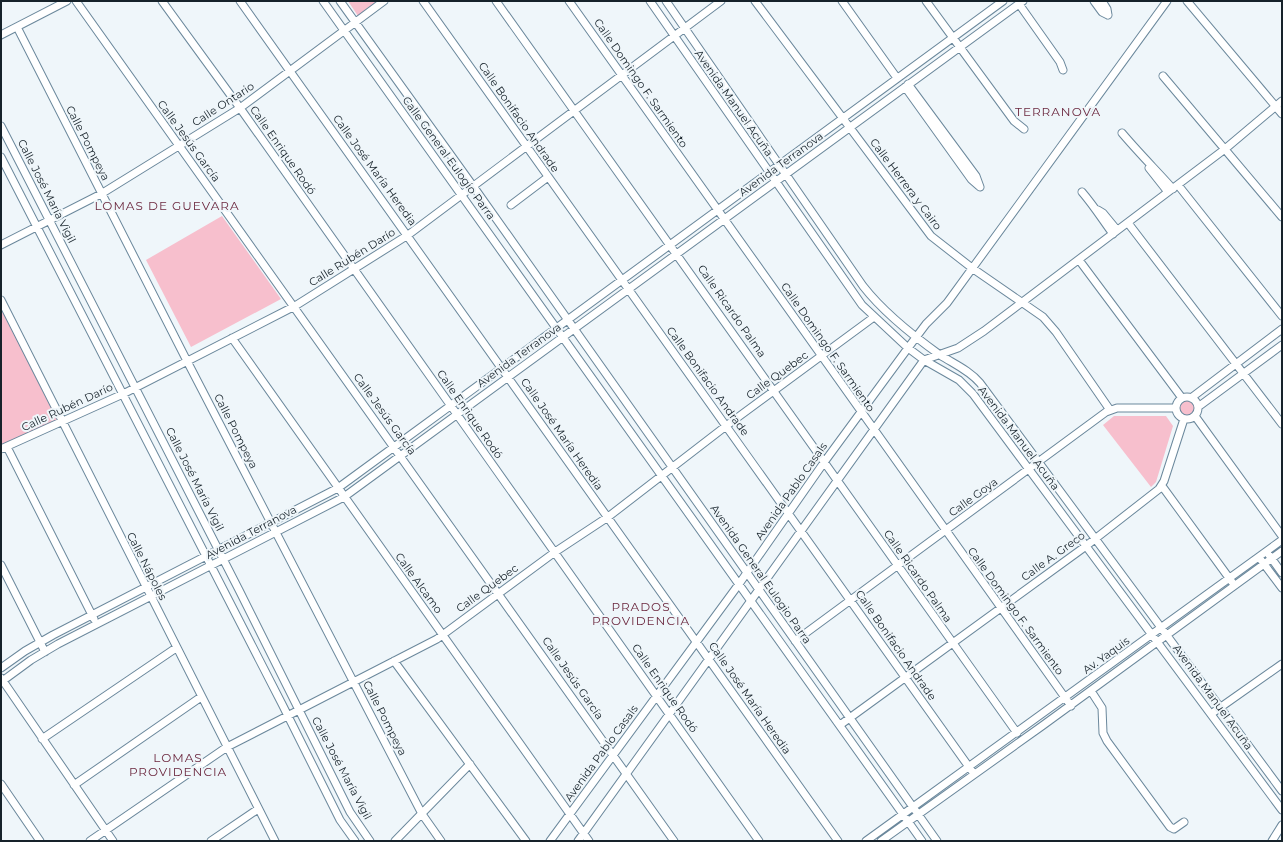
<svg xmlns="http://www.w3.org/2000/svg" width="1283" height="842" font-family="Montserrat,sans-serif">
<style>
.green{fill:#f7bfcd}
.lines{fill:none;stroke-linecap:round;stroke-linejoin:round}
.minor-casing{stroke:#6b889c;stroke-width:9}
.minor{stroke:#fff;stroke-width:7}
.labels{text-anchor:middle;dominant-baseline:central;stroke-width:4;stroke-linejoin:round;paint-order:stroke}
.street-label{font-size:11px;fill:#16222a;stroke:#eff6fa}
.neighbourhood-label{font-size:12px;letter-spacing:1px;fill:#6b273e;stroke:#eff6fa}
</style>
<rect width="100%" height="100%" fill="#eff6fa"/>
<path class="green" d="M 348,1 L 378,1 L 358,16 Z
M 222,216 L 281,299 L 191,347 L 146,260 Z
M 1,304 L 59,421 L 1,445 Z
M1179 408a8 8 0 1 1 16 0a8 8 0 1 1-16 0Z
M 1114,416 L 1166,416 L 1173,426 L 1156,482 L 1151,487 L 1103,425 Z"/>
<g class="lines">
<defs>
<path id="minor" d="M 76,1 L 674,841
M 162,1 L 240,108 L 759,841
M 240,1 L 838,841
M 323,1 L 922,841
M 340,1 L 473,186 L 937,841
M 423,1 L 974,774
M 496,1 L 1017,733
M 569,1 L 1071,706
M 650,1 L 862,305 L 908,348 L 924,360 L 959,380 L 973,394 L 1282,810
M 666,1 L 863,286 C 884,313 912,335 940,355 C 954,364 969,370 980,383 L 1282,791
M 755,1 L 931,236 L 972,268 L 1043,317 L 1056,332 L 1110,410
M 842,1 L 897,78
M 926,1 L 1014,121 L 1024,129
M 1094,1 L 1102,12 L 1108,15
M 1102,1 L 1107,9 L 1108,15
M 1187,1 L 1282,114
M 1019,4 L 1060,62 L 1063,70
M 17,27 L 187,361 L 422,814 L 441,841
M 1,35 L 67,1
M 1163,76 L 1282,217
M 908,84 L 976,176 L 980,187
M 905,87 L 971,179 L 979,186
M 1,126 L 239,590 L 350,812 L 370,841
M 1122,133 C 1138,152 1156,170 1173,189
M 1,157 L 282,704 L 340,820 L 355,841
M 1149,168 L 1168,192
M 1178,185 L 1282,316
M 1082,192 C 1094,206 1102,219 1113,234
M 511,205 L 548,177
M 1098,210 L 1103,213 L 1117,230
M 1128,223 L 1282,424
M 1,245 L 101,194 L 240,108 L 384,1
M 1079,260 L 1182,398
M 1,300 L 275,841
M 232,338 L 589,841
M1176 408a11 11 0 1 1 22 0a11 11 0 1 1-22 0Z
M 1191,398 L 1282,329
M 1198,407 L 1282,345
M 1195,416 L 1282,536
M 7,447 L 94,619
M 1,449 L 123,394 L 295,306 L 408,235 L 721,1
M 1162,486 L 1232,582
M 1269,555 L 1282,573
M 1261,560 L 1282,588
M 1,565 L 45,652
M 795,641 L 1106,412 L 1117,408 L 1176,408
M 394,661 L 526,841
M 1,668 L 25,651 L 53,635 L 338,488 L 1003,1
M 1,678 L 113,841
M 1,682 L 31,660 L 58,644 L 344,497 L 1023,1
M 1091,691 L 1102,708 L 1103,733 L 1107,741 L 1170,827 L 1174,829 L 1184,822
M 1211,714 L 1282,664
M 840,725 L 1086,546 L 1159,489 L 1164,481 L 1184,419
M 42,739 L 176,648
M 1,784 L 40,841
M 74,785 L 201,697
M 90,841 L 227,747 L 437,639 L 555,552 L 608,517 L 726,426 L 874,317
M 211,841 L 258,809
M 395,841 L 470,764
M 550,841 L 739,584 L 825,461 L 908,348 L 926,324 L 947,303 L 1167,1
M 578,841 L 924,360 L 958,348 L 984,331 L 1225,149 L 1282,101
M 866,841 L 1282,540
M 881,841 L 1042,726 L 1282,551
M 1272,841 L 1282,825"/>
</defs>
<use href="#minor" class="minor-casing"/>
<use href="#minor" class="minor"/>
</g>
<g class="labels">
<g class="street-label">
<text transform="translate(641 83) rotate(55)">Calle Domingo F. Sarmiento</text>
<text transform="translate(734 103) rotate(55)">Avenida Manuel Acuña</text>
<text transform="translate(223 104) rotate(-33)">Calle Ontario</text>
<text transform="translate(519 117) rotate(55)">Calle Bonifacio Andrade</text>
<text transform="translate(189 141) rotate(54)">Calle Jesús García</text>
<text transform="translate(88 143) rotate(63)">Calle Pompeya</text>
<text transform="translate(283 150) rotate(55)">Calle Enrique Rodó</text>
<text transform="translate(449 158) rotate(54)">Calle General Eulogio Parra</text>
<text transform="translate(781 164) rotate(-36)">Avenida Terranova</text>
<text transform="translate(375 170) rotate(54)">Calle José María Heredia</text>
<text transform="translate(906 184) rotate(53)">Calle Herrera y Cairo</text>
<text transform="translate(47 191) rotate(63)">Calle José María Vigil</text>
<text transform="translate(352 257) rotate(-32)">Calle Rubén Darío</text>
<text transform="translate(732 311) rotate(55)">Calle Ricardo Palma</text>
<text transform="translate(828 347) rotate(55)">Calle Domingo F. Sarmiento</text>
<text transform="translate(519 355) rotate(-36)">Avenida Terranova</text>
<text transform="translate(777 375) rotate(-36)">Calle Quebec</text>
<text transform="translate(708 381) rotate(54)">Calle Bonifacio Andrade</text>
<text transform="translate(67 407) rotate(-25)">Calle Rubén Darío</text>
<text transform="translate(385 414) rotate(54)">Calle Jesús García</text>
<text transform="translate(470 414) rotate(55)">Calle Enrique Rodó</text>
<text transform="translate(236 431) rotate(63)">Calle Pompeya</text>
<text transform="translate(562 434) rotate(55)">Calle José María Heredia</text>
<text transform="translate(1019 438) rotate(53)">Avenida Manuel Acuña</text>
<text transform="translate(195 479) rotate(63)">Calle José María Vigil</text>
<text transform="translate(791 491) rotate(-55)">Avenida Pablo Casals</text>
<text transform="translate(973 497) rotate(-36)">Calle Goya</text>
<text transform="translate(251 532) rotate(-28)">Avenida Terranova</text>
<text transform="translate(1053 556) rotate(-36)">Calle A. Greco</text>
<text transform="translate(147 566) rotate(63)">Calle Nápoles</text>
<text transform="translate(761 574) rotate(55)">Avenida General Eulogio Parra</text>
<text transform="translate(918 576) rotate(55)">Calle Ricardo Palma</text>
<text transform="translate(419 583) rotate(54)">Calle Alcamo</text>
<text transform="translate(487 588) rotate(-36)">Calle Quebec</text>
<text transform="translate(1016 611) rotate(54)">Calle Domingo F. Sarmiento</text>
<text transform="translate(896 645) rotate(55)">Calle Bonifacio Andrade</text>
<text transform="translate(1106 655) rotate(-36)">Av. Yaquis</text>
<text transform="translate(573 678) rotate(55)">Calle Jesús García</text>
<text transform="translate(665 688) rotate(55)">Calle Enrique Rodó</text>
<text transform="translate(1213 697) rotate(54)">Avenida Manuel Acuña</text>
<text transform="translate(750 698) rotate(55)">Calle José María Heredia</text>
<text transform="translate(385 718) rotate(63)">Calle Pompeya</text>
<text transform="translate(601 753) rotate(-54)">Avenida Pablo Casals</text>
<text transform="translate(342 768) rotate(62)">Calle José María Vigil</text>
</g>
<g class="neighbourhood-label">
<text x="1058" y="111">TERRANOVA</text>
<text x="167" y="205">LOMAS DE GUEVARA</text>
<text x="641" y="606">PRADOS<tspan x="641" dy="14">PROVIDENCIA</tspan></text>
<text x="178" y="757">LOMAS<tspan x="178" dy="14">PROVIDENCIA</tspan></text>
</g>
</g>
<rect width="1283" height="842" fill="none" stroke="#16222a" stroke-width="4"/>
</svg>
